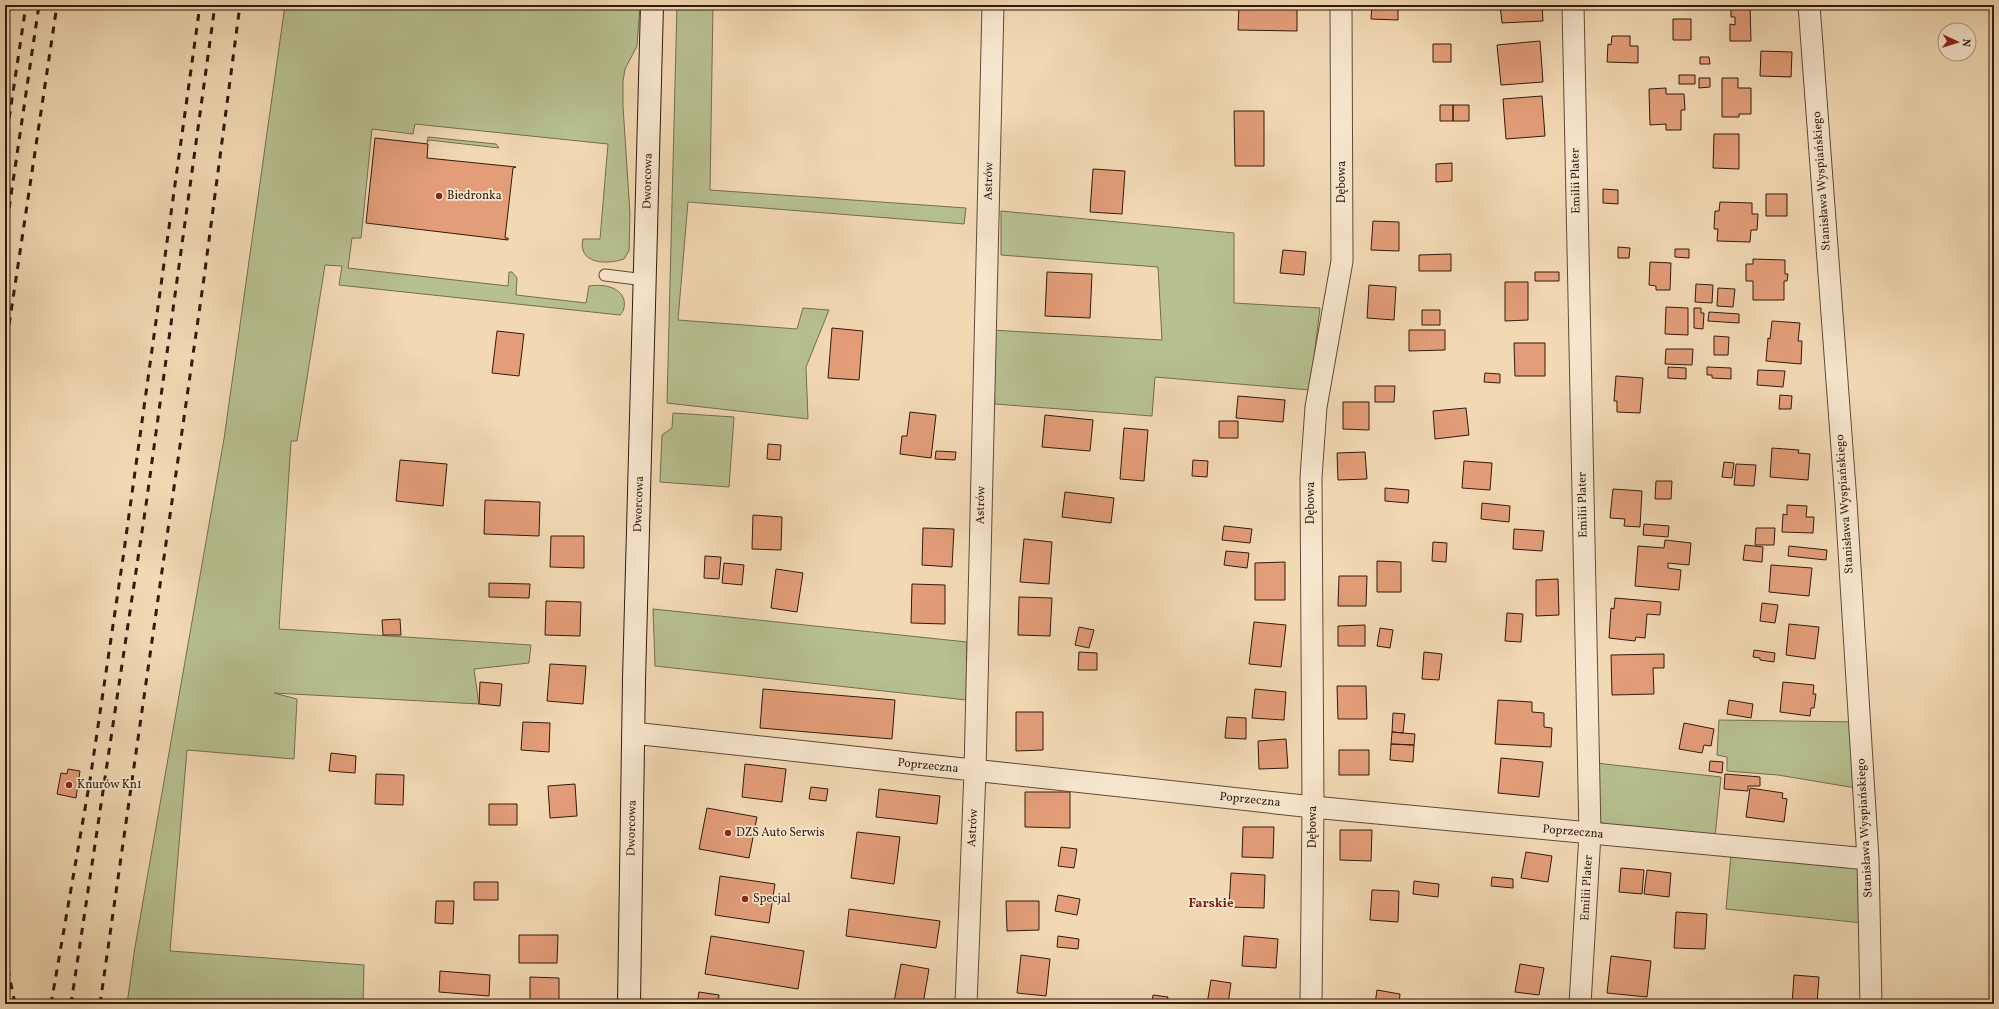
<svg xmlns="http://www.w3.org/2000/svg" width="1999" height="1009" font-family="Vollkorn,serif">
<style>
.green{fill:#b7c090;stroke:#746d50}
.building{fill:#e39d79;stroke:#321a0f}
.lines{fill:none;stroke-linecap:round;stroke-linejoin:round}
.service-casing{stroke:#624a38;stroke-width:13}
.minor-casing{stroke:#624a38;stroke-width:23}
.secondary-casing{stroke:#321a0f;stroke-width:24}
.service{stroke:#f7e6ce;stroke-width:11}
.minor{stroke:#f7e6ce;stroke-width:21}
.secondary{stroke:#f7e6ce;stroke-width:22}
.rail{stroke:#321a0f;stroke-width:3;stroke-dasharray:7 7;stroke-linecap:butt}
.poi-dot{fill:#8f2418;stroke:#f7e6ce;stroke-width:1.5}
.labels{text-anchor:middle;dominant-baseline:central;stroke-width:3.5;stroke-linejoin:round;paint-order:stroke}
.street-label{font-size:12px;fill:#321a0f;stroke:#f7e6ce}
.poi-label{font-size:12px;fill:#321a0f;stroke:#f7e6ce;text-anchor:start}
.neighbourhood-label{font-size:13px;font-weight:bold;fill:#7a1f14;stroke:#f7e6ce}
</style>
<rect width="100%" height="100%" fill="#f2d9b4"/>
<filter id="stains"><feTurbulence type="fractalNoise" baseFrequency=".005" numOctaves="4"/><feColorMatrix values="0 0 0 0 .2 0 0 0 0 .09 0 0 0 0 .02 0 0 0 .5 -.17"/></filter>
<radialGradient id="worn" r=".72"><stop offset=".6" stop-color="#630" stop-opacity="0"/><stop offset="1" stop-color="#630" stop-opacity=".3"/></radialGradient>
<path class="green" d="M 285,5 L 640,5 L 637,46 L 625,69 L 623,81 L 623,106 L 630,214 L 629,251 L 624,259 C 607,265 577,264 583,239 L 600,239 L 608,144 L 415,124 L 413,134 L 372,129 L 361,238 L 352,238 L 348,268 L 508,286 L 509,272 L 512,272 L 517,278 L 516,295 L 586,303 L 589,286 C 602,284 620,286 624,300 C 625,306 624,311 620,315 L 339,285 L 342,266 L 325,265 L 297,441 L 291,441 L 279,629 L 531,645 L 529,663 L 474,669 L 479,704 L 274,693 L 297,699 L 294,759 L 187,750 L 170,951 L 364,965 L 363,1004 L 127,1004 L 135,947 L 224,439 Z
M 677,5 L 713,5 L 710,190 L 966,208 L 964,224 L 688,202 L 678,320 L 797,329 L 803,308 L 829,310 L 806,367 L 808,419 L 667,403 Z
M 428,137 L 496,144 L 499,148 L 429,140 L 427,143 Z
M 1001,211 L 1234,233 L 1234,303 L 1320,308 L 1310,390 L 1155,377 L 1152,416 L 995,404 L 991,330 L 1162,340 L 1158,267 L 1001,255 Z
M 673,413 L 734,417 L 729,487 L 660,482 L 662,435 L 672,428 Z
M 653,609 L 967,642 L 966,700 L 655,666 Z
M 1719,720 L 1859,722 L 1856,788 L 1778,775 L 1727,771 L 1727,757 L 1717,755 Z
M 1596,763 L 1721,777 L 1715,837 L 1606,825 L 1597,819 Z
M 1731,854 L 1864,865 L 1863,923 L 1726,909 Z"/>
<path class="building" d="M 1239,5 L 1297,5 L 1297,31 L 1238,30 Z
M 1372,5 L 1398,5 L 1398,20 L 1371,19 Z
M 1500,5 L 1542,5 L 1543,21 L 1502,23 Z
M 1731,5 L 1750,5 L 1751,41 L 1730,41 L 1730,24 L 1735,25 L 1735,17 L 1731,17 Z
M 1762,5 L 1787,5 L 1787,7 L 1762,7 Z
M 1673,19 L 1691,19 L 1691,40 L 1673,40 Z
M 1612,36 L 1630,36 L 1630,46 L 1638,46 L 1638,63 L 1607,62 L 1608,44 L 1611,45 Z
M 1540,41 L 1543,82 L 1501,85 L 1497,45 Z
M 1433,44 L 1451,44 L 1451,62 L 1433,62 Z
M 1761,51 L 1792,52 L 1791,77 L 1760,76 Z
M 1700,57 L 1709,57 L 1710,64 L 1700,64 Z
M 1679,75 L 1695,75 L 1695,84 L 1679,84 Z
M 1699,78 L 1710,78 L 1710,87 L 1699,88 Z
M 1722,78 L 1738,78 L 1738,88 L 1751,88 L 1751,114 L 1739,114 L 1739,117 L 1722,117 Z
M 1666,88 L 1666,94 L 1684,94 L 1685,110 L 1681,110 L 1681,130 L 1666,130 L 1666,124 L 1650,125 L 1649,89 Z
M 1542,96 L 1545,136 L 1506,139 L 1503,99 Z
M 1440,105 L 1453,105 L 1453,121 L 1440,121 Z
M 1453,105 L 1469,105 L 1469,121 L 1453,121 Z
M 1234,111 L 1264,111 L 1264,166 L 1235,166 Z
M 1714,134 L 1739,134 L 1739,169 L 1713,168 Z
M 375,138 L 428,144 L 427,158 L 516,167 L 513,168 L 505,238 L 508,238 L 508,240 L 366,223 Z
M 1452,163 L 1452,181 L 1436,182 L 1436,164 Z
M 1093,169 L 1125,171 L 1122,214 L 1090,212 Z
M 1603,189 L 1618,190 L 1618,204 L 1603,203 Z
M 1766,194 L 1787,194 L 1787,216 L 1766,216 Z
M 1720,202 L 1752,203 L 1752,214 L 1758,214 L 1757,230 L 1751,230 L 1750,242 L 1717,241 L 1718,229 L 1714,229 L 1715,211 L 1719,211 Z
M 1373,221 L 1399,222 L 1399,251 L 1371,250 Z
M 1618,247 L 1630,248 L 1629,258 L 1618,258 Z
M 1675,249 L 1689,249 L 1689,258 L 1675,257 Z
M 1283,250 L 1306,252 L 1304,275 L 1280,273 Z
M 1451,254 L 1451,271 L 1419,271 L 1419,255 Z
M 1753,259 L 1785,260 L 1785,274 L 1788,274 L 1787,281 L 1784,281 L 1784,300 L 1753,300 L 1753,281 L 1746,281 L 1746,264 L 1753,264 Z
M 1650,262 L 1671,263 L 1670,290 L 1656,290 L 1656,286 L 1649,285 Z
M 1047,272 L 1092,274 L 1090,318 L 1045,316 Z
M 1535,272 L 1559,272 L 1559,281 L 1535,281 Z
M 1505,282 L 1528,282 L 1528,320 L 1505,321 Z
M 1696,284 L 1713,285 L 1712,303 L 1695,302 Z
M 1369,285 L 1396,287 L 1394,320 L 1367,318 Z
M 1718,288 L 1735,289 L 1733,307 L 1717,306 Z
M 1666,307 L 1688,308 L 1688,335 L 1665,334 Z
M 1694,308 L 1701,308 L 1701,313 L 1704,313 L 1703,329 L 1694,328 Z
M 1422,310 L 1440,310 L 1440,325 L 1422,325 Z
M 1709,312 L 1739,314 L 1739,323 L 1708,321 Z
M 1772,321 L 1800,323 L 1798,341 L 1802,341 L 1801,364 L 1766,361 L 1768,338 L 1770,339 Z
M 832,328 L 863,331 L 859,380 L 828,378 Z
M 1409,330 L 1445,330 L 1445,350 L 1409,351 Z
M 497,331 L 524,334 L 519,376 L 492,373 Z
M 1714,336 L 1729,337 L 1728,355 L 1714,355 Z
M 1514,343 L 1545,343 L 1545,376 L 1515,376 Z
M 1666,349 L 1693,349 L 1692,365 L 1665,364 Z
M 1668,367 L 1686,368 L 1686,379 L 1668,378 Z
M 1707,367 L 1731,368 L 1731,379 L 1712,378 L 1712,375 L 1707,375 Z
M 1758,370 L 1785,371 L 1783,387 L 1757,385 Z
M 1485,373 L 1500,374 L 1500,383 L 1484,382 Z
M 1616,376 L 1643,378 L 1640,413 L 1617,412 L 1617,401 L 1614,401 Z
M 1375,386 L 1395,386 L 1394,402 L 1375,402 Z
M 1780,395 L 1792,396 L 1791,409 L 1779,409 Z
M 1238,396 L 1285,400 L 1283,422 L 1236,418 Z
M 1343,402 L 1369,402 L 1369,430 L 1343,429 Z
M 1466,408 L 1469,435 L 1435,439 L 1433,411 Z
M 910,412 L 936,415 L 931,458 L 900,454 L 902,436 L 907,436 Z
M 1045,415 L 1093,420 L 1090,451 L 1042,447 Z
M 1219,421 L 1238,421 L 1238,438 L 1219,438 Z
M 1124,428 L 1148,430 L 1144,481 L 1120,479 Z
M 768,444 L 781,445 L 780,460 L 767,459 Z
M 1772,448 L 1799,450 L 1798,453 L 1810,454 L 1808,480 L 1770,477 Z
M 936,451 L 956,452 L 955,460 L 935,459 Z
M 1365,452 L 1367,479 L 1338,480 L 1337,453 Z
M 400,460 L 447,464 L 443,506 L 396,501 Z
M 1193,460 L 1208,461 L 1207,477 L 1192,476 Z
M 1464,461 L 1492,463 L 1490,490 L 1462,488 Z
M 1724,462 L 1734,463 L 1732,478 L 1722,477 Z
M 1736,464 L 1756,465 L 1754,486 L 1734,485 Z
M 1656,481 L 1672,481 L 1671,499 L 1655,499 Z
M 1385,488 L 1409,490 L 1408,503 L 1385,501 Z
M 1613,489 L 1642,491 L 1640,527 L 1624,526 L 1625,519 L 1610,518 Z
M 1065,492 L 1114,498 L 1111,523 L 1062,517 Z
M 485,500 L 540,502 L 539,536 L 484,534 Z
M 1482,503 L 1510,506 L 1509,522 L 1481,519 Z
M 1787,505 L 1807,506 L 1806,517 L 1814,517 L 1813,533 L 1782,532 L 1783,514 L 1787,515 Z
M 753,515 L 782,517 L 781,550 L 752,549 Z
M 1644,524 L 1669,526 L 1668,537 L 1643,535 Z
M 1224,526 L 1252,529 L 1250,543 L 1222,540 Z
M 923,528 L 954,529 L 952,567 L 922,565 Z
M 1756,528 L 1775,528 L 1774,545 L 1755,545 Z
M 1514,529 L 1544,531 L 1542,551 L 1513,549 Z
M 551,536 L 584,536 L 584,568 L 550,567 Z
M 1024,539 L 1052,542 L 1049,584 L 1020,582 Z
M 1665,540 L 1691,543 L 1689,565 L 1668,563 L 1668,568 L 1681,570 L 1679,590 L 1635,586 L 1638,546 L 1664,548 Z
M 1433,542 L 1447,543 L 1446,562 L 1432,561 Z
M 1745,545 L 1763,547 L 1762,562 L 1743,560 Z
M 1789,546 L 1827,550 L 1826,560 L 1788,556 Z
M 1226,551 L 1249,553 L 1247,568 L 1224,565 Z
M 705,556 L 721,557 L 719,579 L 704,578 Z
M 1377,561 L 1401,562 L 1401,592 L 1377,592 Z
M 1285,562 L 1285,600 L 1255,600 L 1255,563 Z
M 724,563 L 744,565 L 742,585 L 722,583 Z
M 1771,565 L 1812,568 L 1809,596 L 1769,592 Z
M 776,569 L 803,573 L 797,612 L 771,608 Z
M 1339,576 L 1367,576 L 1366,606 L 1338,606 Z
M 1558,579 L 1559,615 L 1536,616 L 1536,580 Z
M 489,583 L 530,584 L 529,598 L 489,597 Z
M 912,584 L 945,585 L 945,624 L 911,623 Z
M 1019,597 L 1052,598 L 1050,636 L 1018,635 Z
M 1615,598 L 1661,602 L 1660,615 L 1647,614 L 1645,638 L 1636,637 L 1635,641 L 1609,638 L 1611,608 L 1614,609 Z
M 546,601 L 581,602 L 580,636 L 545,635 Z
M 1762,603 L 1778,605 L 1775,623 L 1760,621 Z
M 1507,613 L 1523,614 L 1521,642 L 1505,641 Z
M 400,619 L 401,635 L 383,635 L 382,620 Z
M 1254,622 L 1286,625 L 1281,667 L 1249,664 Z
M 1789,624 L 1819,627 L 1815,659 L 1786,655 Z
M 1365,625 L 1365,646 L 1338,646 L 1338,626 Z
M 1079,627 L 1094,630 L 1089,648 L 1075,645 Z
M 1380,628 L 1393,630 L 1390,648 L 1377,646 Z
M 1754,650 L 1775,653 L 1774,662 L 1760,660 L 1760,658 L 1753,657 Z
M 1079,652 L 1097,653 L 1097,670 L 1078,670 Z
M 1424,652 L 1442,654 L 1439,680 L 1422,679 Z
M 1664,654 L 1664,668 L 1653,668 L 1654,694 L 1612,695 L 1611,655 Z
M 550,664 L 586,666 L 583,704 L 547,701 Z
M 480,682 L 502,684 L 500,706 L 479,704 Z
M 1783,682 L 1814,685 L 1813,694 L 1816,694 L 1814,708 L 1811,708 L 1810,716 L 1780,712 Z
M 1337,686 L 1366,686 L 1367,719 L 1338,719 Z
M 763,689 L 895,700 L 892,739 L 760,728 Z
M 1255,689 L 1286,692 L 1284,720 L 1252,718 Z
M 1498,700 L 1532,702 L 1532,712 L 1544,713 L 1544,727 L 1552,728 L 1551,747 L 1495,744 Z
M 1729,700 L 1753,704 L 1751,718 L 1727,714 Z
M 1016,712 L 1043,712 L 1043,750 L 1016,751 Z
M 1393,713 L 1405,714 L 1403,733 L 1392,732 Z
M 1227,717 L 1246,718 L 1246,739 L 1225,738 Z
M 523,722 L 550,723 L 549,752 L 521,750 Z
M 1684,723 L 1714,729 L 1711,746 L 1704,745 L 1702,753 L 1679,749 Z
M 1392,732 L 1415,734 L 1414,745 L 1391,744 Z
M 1286,739 L 1288,768 L 1259,769 L 1258,741 Z
M 1391,744 L 1414,745 L 1413,762 L 1390,760 Z
M 1339,750 L 1369,750 L 1369,775 L 1339,775 Z
M 331,753 L 356,756 L 355,773 L 329,771 Z
M 1501,758 L 1543,762 L 1539,797 L 1498,793 Z
M 1710,761 L 1723,762 L 1722,773 L 1709,771 Z
M 745,764 L 786,769 L 782,802 L 742,797 Z
M 68,769 L 80,771 L 76,798 L 57,794 L 61,773 L 67,774 Z
M 376,774 L 404,775 L 403,805 L 375,804 Z
M 1725,774 L 1760,777 L 1760,786 L 1748,786 L 1748,791 L 1724,789 Z
M 575,784 L 577,816 L 550,818 L 548,786 Z
M 811,787 L 828,789 L 826,801 L 809,799 Z
M 1750,788 L 1783,793 L 1782,798 L 1787,799 L 1784,822 L 1746,817 Z
M 879,789 L 940,796 L 937,824 L 876,817 Z
M 1025,792 L 1070,792 L 1070,828 L 1025,827 Z
M 489,804 L 517,804 L 517,825 L 489,825 Z
M 707,808 L 757,817 L 749,858 L 699,849 Z
M 1243,827 L 1274,827 L 1273,858 L 1242,857 Z
M 1340,830 L 1372,830 L 1371,861 L 1340,860 Z
M 857,832 L 900,837 L 894,884 L 851,878 Z
M 1061,847 L 1077,849 L 1074,868 L 1058,866 Z
M 1526,852 L 1552,856 L 1548,882 L 1521,878 Z
M 1621,868 L 1644,870 L 1642,894 L 1619,892 Z
M 1647,870 L 1671,873 L 1669,897 L 1644,894 Z
M 1231,873 L 1265,875 L 1264,908 L 1229,907 Z
M 720,876 L 775,884 L 769,923 L 715,915 Z
M 1492,877 L 1513,879 L 1513,888 L 1491,886 Z
M 1414,881 L 1439,884 L 1438,897 L 1413,894 Z
M 474,882 L 498,882 L 498,900 L 474,900 Z
M 1372,890 L 1399,891 L 1398,922 L 1370,920 Z
M 1058,895 L 1080,899 L 1077,915 L 1055,911 Z
M 436,901 L 454,901 L 453,924 L 435,923 Z
M 1006,901 L 1039,901 L 1039,930 L 1007,931 Z
M 849,909 L 940,921 L 936,948 L 846,936 Z
M 1676,912 L 1707,914 L 1705,949 L 1674,948 Z
M 519,935 L 558,935 L 557,963 L 519,963 Z
M 711,936 L 804,951 L 798,989 L 705,974 Z
M 1058,936 L 1079,939 L 1078,949 L 1057,947 Z
M 1244,936 L 1278,939 L 1276,968 L 1242,966 Z
M 1021,955 L 1050,959 L 1046,996 L 1017,993 Z
M 1611,956 L 1651,961 L 1647,997 L 1607,993 Z
M 901,964 L 929,969 L 923,1004 L 894,1002 Z
M 1520,964 L 1544,968 L 1539,995 L 1515,992 Z
M 440,971 L 490,975 L 489,996 L 439,992 Z
M 1794,975 L 1819,977 L 1817,1004 L 1792,1004 Z
M 530,977 L 559,978 L 559,1004 L 530,1004 Z
M 1211,980 L 1231,983 L 1228,1004 L 1207,1004 Z
M 1377,990 L 1400,994 L 1399,1004 L 1375,1004 Z
M 699,992 L 719,995 L 718,1004 L 697,1004 Z
M 1153,995 L 1168,997 L 1166,1004 L 1152,1004 Z"/>
<g class="lines">
<defs>
<path id="service" d="M 605,275 L 645,280"/>
<path id="minor" d="M 1573,5 L 1590,834 L 1580,1004
M 1809,5 L 1846,502 L 1868,859 L 1871,1004
M 633,733 L 1313,807 L 1868,859
M 966,1004 L 975,771 L 993,5
M 1311,1004 L 1313,807 L 1311,477 L 1316,407 L 1342,261 L 1341,5"/>
<path id="secondary" d="M 629,1004 L 634,680 L 652,5"/>
</defs>
<use href="#service" class="service-casing"/>
<use href="#minor" class="minor-casing"/>
<use href="#secondary" class="secondary-casing"/>
<use href="#service" class="service"/>
<use href="#minor" class="minor"/>
<use href="#secondary" class="secondary"/>
<path class="rail" d="M 5,35 L 9,5
M 5,146 L 26,5
M 5,236 L 39,5
M 5,352 L 57,5
M 5,955 L 15,1004
M 51,1004 L 90,780 L 123,558 L 200,5
M 71,1004 L 146,505 L 215,5
M 100,1004 L 204,278 L 240,5"/>
</g>
<g class="poi-dot">
<circle cx="439" cy="196" r="4"/>
<circle cx="69" cy="785" r="4"/>
<circle cx="728" cy="833" r="4"/>
<circle cx="745" cy="899" r="4"/>
</g>
<g class="labels">
<g class="street-label">
<text transform="translate(648 181) rotate(-89)">Dworcowa</text>
<text transform="translate(989 181) rotate(-89)">Astrów</text>
<text transform="translate(1576 181) rotate(-91)">Emilii Plater</text>
<text transform="translate(1822 181) rotate(-94)">Stanisława Wyspiańskiego</text>
<text transform="translate(1342 182) rotate(-90)">Dębowa</text>
<text transform="translate(1311 503) rotate(-90)">Dębowa</text>
<text transform="translate(639 504) rotate(-88)">Dworcowa</text>
<text transform="translate(1845 504) rotate(-94)">Stanisława Wyspiańskiego</text>
<text transform="translate(981 505) rotate(-89)">Astrów</text>
<text transform="translate(1583 505) rotate(-91)">Emilii Plater</text>
<text transform="translate(928 766) rotate(6)">Poprzeczna</text>
<text transform="translate(1250 800) rotate(6)">Poprzeczna</text>
<text transform="translate(1313 827) rotate(-90)">Dębowa</text>
<text transform="translate(632 828) rotate(-89)">Dworcowa</text>
<text transform="translate(973 828) rotate(-87)">Astrów</text>
<text transform="translate(1865 828) rotate(-93)">Stanisława Wyspiańskiego</text>
<text transform="translate(1573 832) rotate(5)">Poprzeczna</text>
<text transform="translate(1587 888) rotate(-87)">Emilii Plater</text>
</g>
<g class="poi-label">
<text x="447" y="196">Biedronka</text>
<text x="77" y="785">Knurów Kn1</text>
<text x="736" y="833">DZS Auto Serwis</text>
<text x="753" y="899">Specjal</text>
</g>
<g class="neighbourhood-label">
<text x="1211" y="904">Farskie</text>
</g>
</g>
<rect width="1999" height="1009" fill="none" stroke="#f2d9b4" stroke-width="20"/>
<rect x="6" y="6" width="1987" height="997" fill="none" stroke="#321a0f" stroke-width="2"/>
<rect x="10" y="10" width="1979" height="989" fill="none" stroke="#321a0f"/>
<g transform="translate(1957 42) rotate(94)"><circle r="19" fill="#f7e6ce" stroke="#a89482"/>
<path d="M0-3L7 15L0 10L-7 15Z" fill="#8f2418"/>
<text y="-6" font-size="11" font-weight="bold" text-anchor="middle" fill="#321a0f">N</text>
</g>
<rect width="100%" height="100%" filter="url(#stains)"/>
<rect width="100%" height="100%" fill="url(#worn)"/>
</svg>
